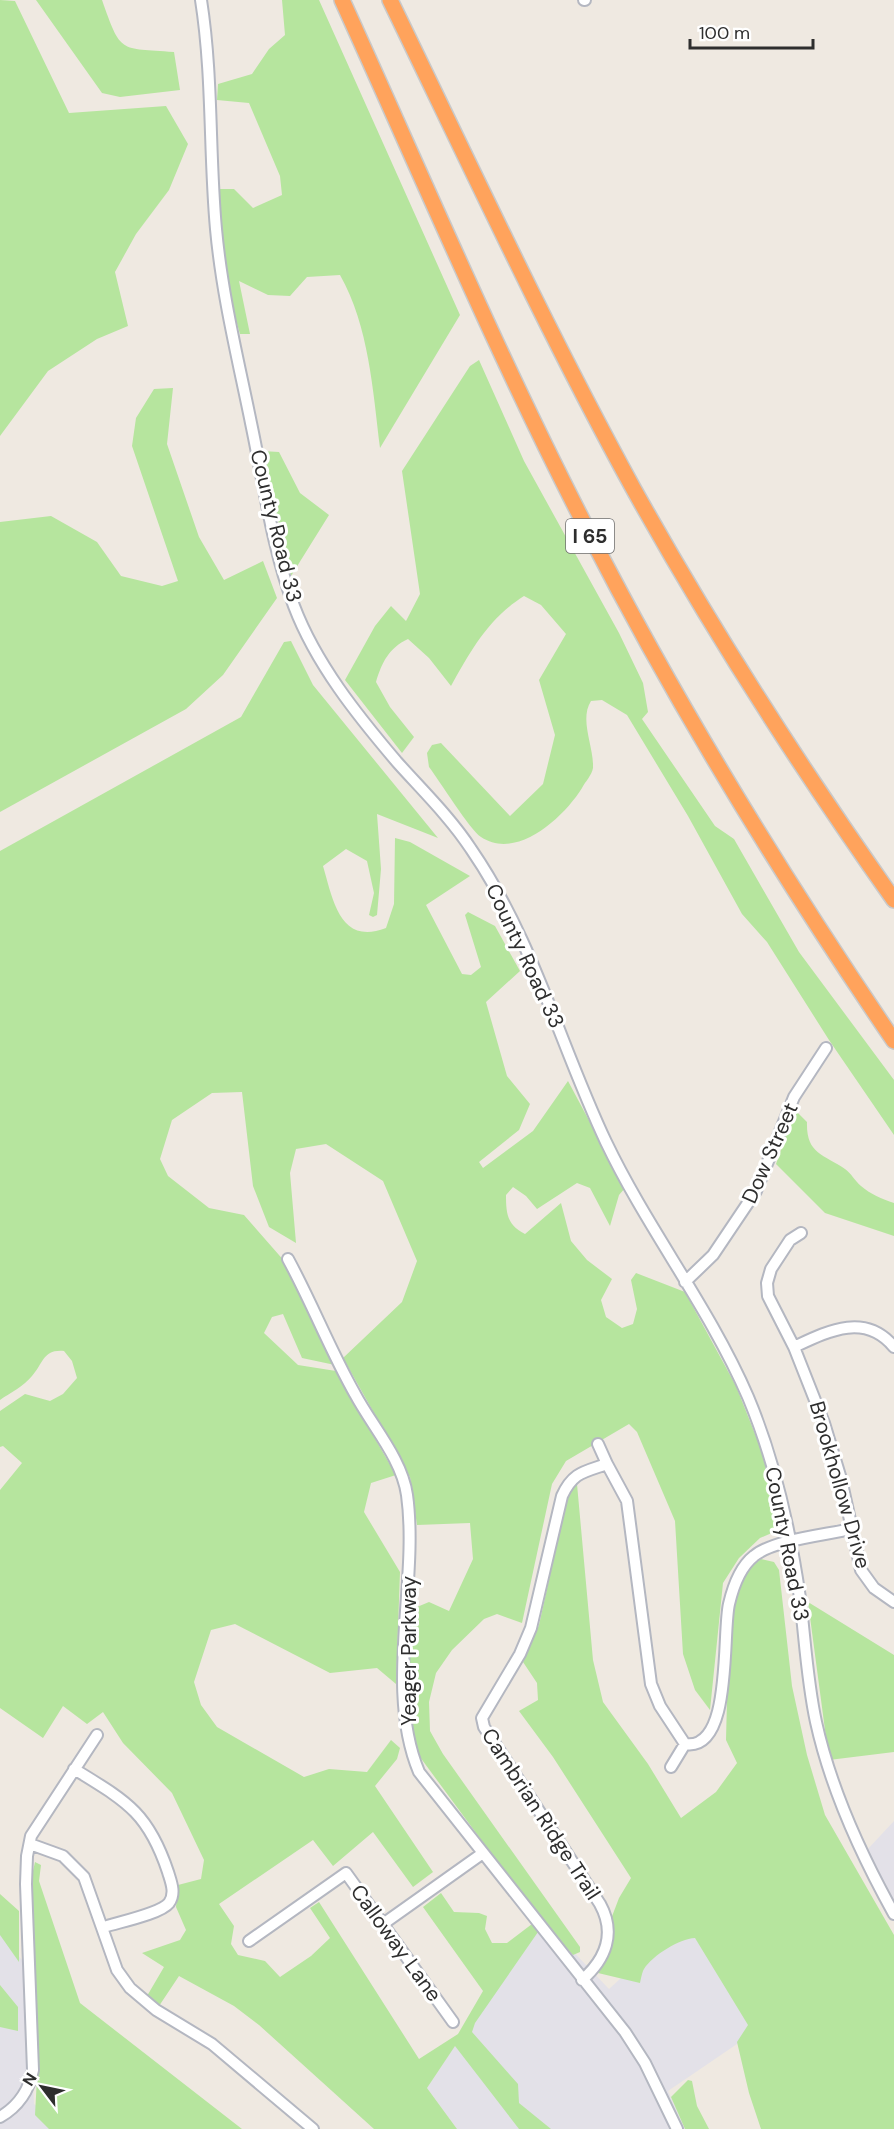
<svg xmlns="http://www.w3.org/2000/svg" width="894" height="2129" font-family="'DM Sans',sans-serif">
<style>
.industrial{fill:#e3e1e8}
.green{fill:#b6e59e}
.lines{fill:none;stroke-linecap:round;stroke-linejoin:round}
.minor-casing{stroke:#b4b7c1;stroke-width:14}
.highway-casing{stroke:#c9c9c9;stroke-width:18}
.minor{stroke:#fff;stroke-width:10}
.highway{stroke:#ffa35c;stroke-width:15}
.labels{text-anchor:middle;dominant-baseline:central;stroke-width:6;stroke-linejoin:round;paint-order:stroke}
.shield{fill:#fff;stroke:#6d6d6d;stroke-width:1.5}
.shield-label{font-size:20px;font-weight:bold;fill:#2e2e2e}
.street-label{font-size:21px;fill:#2e2e2e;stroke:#fff}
</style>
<rect width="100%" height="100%" fill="#efe9e1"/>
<path class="industrial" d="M 894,1821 L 894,1900 L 866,1851 Z
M 540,1917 L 609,1989 L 686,1919 L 759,2029 L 668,2091 L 685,2129 L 457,2129 L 427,2088 Z
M 0,1934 L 27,1966 L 34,2104 L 72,2129 L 0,2129 Z"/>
<path class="green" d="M 0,0 L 15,1 L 69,113 L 166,106 L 188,144 L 169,190 L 136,234 L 115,272 L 128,326 L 97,339 L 48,371 L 0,436 Z
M 36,0 L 102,0 C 121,54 119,48 174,52 L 180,90 L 120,97 L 102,93 Z
M 282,0 L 319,0 L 460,315 L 380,448 C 373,391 369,326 340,275 L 307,277 L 290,296 L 268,295 L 239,281 L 250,334 L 240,334 L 228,292 L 218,189 L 234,189 L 253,208 L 282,195 L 280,176 L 249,103 L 217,100 L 218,84 L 252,74 L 269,49 L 285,35 Z
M 479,360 L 524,461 L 619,633 L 643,683 L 648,712 L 642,719 L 715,826 L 734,839 L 799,952 L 894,1080 L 894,1135 L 829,1040 L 767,942 L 742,914 L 688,816 L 627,715 L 602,700 L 591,701 C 579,720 594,746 593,768 C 592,775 585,782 582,788 C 564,817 517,861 481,837 C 470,830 439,780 429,767 L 427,753 L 432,745 L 441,743 L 510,816 L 543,784 L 555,735 L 539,680 L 566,634 L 541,605 L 524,596 C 489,618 471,650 451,686 L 429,658 L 408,639 C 389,648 382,662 376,682 L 390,707 L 414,737 L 402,753 L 345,680 L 375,626 L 391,606 L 406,621 L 420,594 L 402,471 L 470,366 Z
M 173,388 L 167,444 L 199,537 L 224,580 L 263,561 L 277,598 L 223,675 L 186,709 L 0,812 L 0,522 L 51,516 L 97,542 L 121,576 L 162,586 L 178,581 L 132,446 L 136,418 L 154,389 Z
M 262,451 L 279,452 L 300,493 L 329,515 L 291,576 Z
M 291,641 L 313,685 L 438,838 L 377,814 L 381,869 L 377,915 L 373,917 L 369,915 L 374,893 L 367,861 L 346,849 L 323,866 C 333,900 340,946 386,928 L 394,904 L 395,838 L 410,842 L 470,876 L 426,905 L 462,974 L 471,975 L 481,967 L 465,915 L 468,912 L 495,926 L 520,971 L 486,1002 L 507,1076 L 530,1104 L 519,1130 L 479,1162 L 483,1168 L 533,1131 L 568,1081 L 625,1188 L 619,1195 L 610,1226 L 590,1188 L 577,1183 L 537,1209 L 526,1196 L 513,1187 L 506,1195 C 506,1213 507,1225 525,1234 L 561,1203 L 571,1241 L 587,1260 L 612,1279 L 601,1300 L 606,1317 L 622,1328 L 633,1324 L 637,1309 L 631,1280 L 636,1273 L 685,1292 L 736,1386 L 763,1454 L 776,1521 L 774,1532 L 760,1538 L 739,1558 L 723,1583 L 710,1710 L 695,1690 L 683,1654 L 675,1521 L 637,1432 L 629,1424 L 566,1461 L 552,1484 L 522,1623 L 497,1614 L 484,1619 L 452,1650 L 436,1673 L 429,1702 L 430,1731 L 443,1754 L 580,1947 L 580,1952 L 573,1955 L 535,1913 L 417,1753 L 410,1710 L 409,1644 L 417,1607 L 429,1602 L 449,1611 L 473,1559 L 470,1523 L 417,1525 L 410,1477 L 343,1358 L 402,1302 L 417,1261 L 383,1181 L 326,1144 L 296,1149 L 290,1173 L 296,1243 L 269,1227 L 253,1186 L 242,1092 L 212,1093 L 172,1120 L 160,1159 L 168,1176 L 209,1208 L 244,1215 L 286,1263 L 335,1365 L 302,1358 L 283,1314 L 272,1317 L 264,1333 L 298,1365 L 336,1371 L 396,1475 L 371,1483 L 364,1512 L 400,1572 L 396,1684 L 377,1668 L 330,1673 L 235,1624 L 211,1630 L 194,1682 L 201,1705 L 217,1727 L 304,1777 L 329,1769 L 367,1772 L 391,1740 L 400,1748 L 397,1759 L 375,1786 L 433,1872 L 413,1887 L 373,1832 L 333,1866 L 313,1840 L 219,1904 L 234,1926 L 231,1944 L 238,1955 L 265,1961 L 280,1977 L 311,1956 L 330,1938 L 310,1908 L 319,1902 L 419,2059 L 458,2034 L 483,1991 L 423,1907 L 441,1893 L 454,1912 L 479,1913 L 487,1916 L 485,1929 L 492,1943 L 507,1943 L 532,1924 L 538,1932 L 475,2023 L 472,2032 L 518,2084 L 519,2103 L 551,2129 L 519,2129 L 455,2046 L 427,2088 L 457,2129 L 374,2129 L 259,2025 L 234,2006 L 179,1976 L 159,2006 L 147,1996 L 164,1967 L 142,1953 L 180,1940 L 186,1930 L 176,1907 L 178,1885 L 201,1879 L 204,1860 L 172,1793 L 123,1743 L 103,1712 L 87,1724 L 63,1706 L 43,1738 L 0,1708 L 0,1490 L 22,1463 L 3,1446 L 0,1447 L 0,1411 L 25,1394 L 50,1401 L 63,1394 L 77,1378 L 72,1361 L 64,1351 C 43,1349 43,1364 32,1376 C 24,1386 10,1393 0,1400 L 0,851 L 241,717 L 284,642 Z
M 797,1112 L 807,1122 C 806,1154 823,1154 845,1169 C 851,1173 855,1181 861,1186 C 870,1194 882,1199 894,1203 L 894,1236 L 825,1213 L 776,1164 L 794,1113 Z
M 577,1484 L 593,1660 L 603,1702 L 648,1764 L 681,1818 L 716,1792 L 737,1763 L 726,1740 L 729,1619 L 747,1570 L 761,1559 L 774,1562 L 779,1570 L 792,1686 L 807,1755 L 825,1815 L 894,1935 L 894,2129 L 761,2129 L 749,2093 L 737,2042 L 748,2025 L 695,1938 C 679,1939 653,1955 644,1969 C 642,1972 641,1979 640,1983 L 598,1973 L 609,1951 L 613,1934 L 611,1919 L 619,1898 L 631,1878 L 553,1757 L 519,1711 L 538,1700 L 537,1683 L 523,1662 L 539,1625 L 567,1498 L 571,1487 Z
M 808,1602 L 894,1655 L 894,1752 L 829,1760 Z
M 35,1862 L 41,1865 L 39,1881 L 80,2003 L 242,2129 L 49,2129 L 35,2115 L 38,2059 L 30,1884 Z
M 0,1894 L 19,1911 L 19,1962 L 0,1935 Z
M 0,1985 L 18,2007 L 18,2031 L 0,2027 Z
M 688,2080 L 692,2081 L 697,2106 L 709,2129 L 685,2129 L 671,2097 Z"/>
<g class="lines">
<defs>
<path id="minor" d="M 201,0 C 213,76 209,153 216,229 C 222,295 238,359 251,423 C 264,484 272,548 294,606 C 316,664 357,715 397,762 C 422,790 450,817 471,849 C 533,939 560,1045 606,1142 C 648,1230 709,1307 748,1397 C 775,1461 790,1529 800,1598 C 805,1639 807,1681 816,1722 C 831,1790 860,1853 894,1914
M 584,0 L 585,0
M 801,1233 L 790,1240 L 771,1269 L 767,1283 L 768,1296 L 794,1347 L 824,1423 L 841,1479 L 861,1570 L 874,1588 L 894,1602
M 288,1259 C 312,1303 330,1350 355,1394 C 372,1426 402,1459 407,1495 C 419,1581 384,1689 419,1772 L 625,2032 L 645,2063 L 677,2129
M 685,1282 L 713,1255 L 756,1191 L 794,1097 L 826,1048
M 794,1347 C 828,1331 865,1312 894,1347
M 598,1444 L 607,1464
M 685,1744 C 733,1752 722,1633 729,1604 C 733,1587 740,1567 754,1556 C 773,1540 825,1535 851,1529
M 74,1769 C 126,1801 148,1812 168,1872 C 171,1882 176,1893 169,1903 C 160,1914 119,1922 104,1927
M 30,1844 L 63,1856 L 84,1877 L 117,1970 L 130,1988 L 156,2010 L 212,2044 L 313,2129
M 383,1924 L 483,1853
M 249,1941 L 346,1873 L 453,2022
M 582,1980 C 606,1959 616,1933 600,1904 L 484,1727 L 482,1718 L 520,1654 L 531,1628 L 562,1496 C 573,1472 584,1472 607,1464 L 627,1501 L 651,1684 L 660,1706 L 685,1744 L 671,1767
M 0,2117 C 19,2106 29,2091 33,2070 L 26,1884 L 27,1856 L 31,1836 L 97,1735"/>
<path id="highway" d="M 342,0 C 423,178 499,359 589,533 C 679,709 783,878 894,1041
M 390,0 C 469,163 546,329 633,488 C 712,630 800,767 894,900"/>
</defs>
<use href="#minor" class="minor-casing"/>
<use href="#highway" class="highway-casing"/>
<use href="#minor" class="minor"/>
<use href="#highway" class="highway"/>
</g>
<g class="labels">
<rect class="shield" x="566" y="519" width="48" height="34" rx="4.5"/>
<g class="shield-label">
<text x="590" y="536">I 65</text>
</g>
<g class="street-label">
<text transform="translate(276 526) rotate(76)">County Road 33</text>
<text transform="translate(525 956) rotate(65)">County Road 33</text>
<text transform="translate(770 1153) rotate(-66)">Dow Street</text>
<text transform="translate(840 1485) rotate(74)">Brookhollow Drive</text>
<text transform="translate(787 1544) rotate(79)">County Road 33</text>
<text transform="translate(409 1651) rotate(-90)">Yeager Parkway</text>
<text transform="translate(541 1814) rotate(57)">Cambrian Ridge Trail</text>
<text transform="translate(396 1943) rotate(54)">Calloway Lane</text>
</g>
</g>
<g transform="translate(42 2087) rotate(302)" stroke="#ffffff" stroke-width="4.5" paint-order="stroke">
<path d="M0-4.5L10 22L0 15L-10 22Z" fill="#2e2e2e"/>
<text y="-9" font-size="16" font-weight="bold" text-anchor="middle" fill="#2e2e2e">N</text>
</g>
<path d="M690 39v9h123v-9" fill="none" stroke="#2e2e2e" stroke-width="3"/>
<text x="699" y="39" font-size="18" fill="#2e2e2e" stroke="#ffffff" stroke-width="4.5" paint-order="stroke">100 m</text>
</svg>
